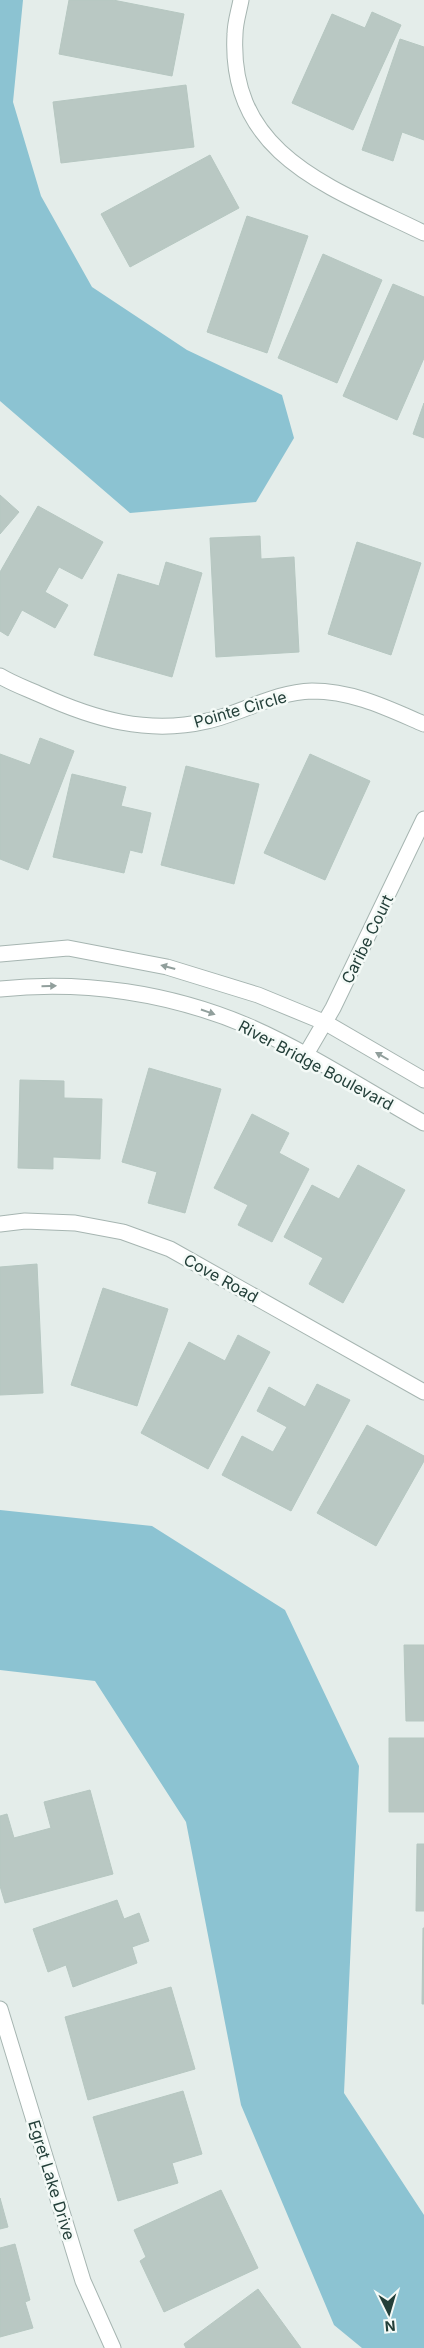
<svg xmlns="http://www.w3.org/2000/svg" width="424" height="2348" font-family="Inter,sans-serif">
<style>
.water{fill:#8cc3d2}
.building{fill:#b9c8c3;stroke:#b6c7c1}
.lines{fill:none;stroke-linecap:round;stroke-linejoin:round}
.minor-casing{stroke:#a6b5b1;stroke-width:17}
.minor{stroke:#fff;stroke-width:15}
.oneway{fill:#919f9c}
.labels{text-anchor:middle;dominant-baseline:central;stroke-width:5;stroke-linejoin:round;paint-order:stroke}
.street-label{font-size:16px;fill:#233f39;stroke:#f4faf7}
</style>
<rect width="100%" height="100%" fill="#e4edea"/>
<path class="water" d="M 0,0 L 23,0 L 13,102 L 41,196 L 92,287 L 187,350 L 282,395 L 294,438 L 256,502 L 130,513 L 0,401 Z
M 0,1510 L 152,1526 L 285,1610 L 359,1766 L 344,2093 L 424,2215 L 424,2348 L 362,2348 L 334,2325 L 241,2105 L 186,1822 L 95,1681 L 0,1670 Z"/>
<path class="building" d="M 69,0 L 113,0 L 184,14 L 172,76 L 59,54 Z
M 372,12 L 401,25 L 353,130 L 292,103 L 332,14 L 365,28 Z
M 400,39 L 424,47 L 424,140 L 402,132 L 393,161 L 362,150 Z
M 186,85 L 194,147 L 61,163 L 53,102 Z
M 210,155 L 239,208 L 130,267 L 101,214 Z
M 247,216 L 308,236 L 267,353 L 207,332 Z
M 323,254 L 382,280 L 337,383 L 278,358 Z
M 393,284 L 424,297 L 424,358 L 397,420 L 343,396 Z
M 424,403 L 424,438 L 413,434 Z
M 0,495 L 19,512 L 0,534 Z
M 38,506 L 103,542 L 82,579 L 59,567 L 45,592 L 68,605 L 55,628 L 22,610 L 8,636 L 0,631 L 0,572 Z
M 260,536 L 261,559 L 294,557 L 299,652 L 216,657 L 210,538 Z
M 357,542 L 421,563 L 391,655 L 328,634 Z
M 166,562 L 202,573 L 172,677 L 94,655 L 118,574 L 159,586 Z
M 40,738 L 74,751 L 28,870 L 0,859 L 0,754 L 30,765 Z
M 310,754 L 370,781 L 325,880 L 264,853 Z
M 186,766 L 259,784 L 234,884 L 161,865 Z
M 72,774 L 126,787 L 121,806 L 151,813 L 142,853 L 130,850 L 124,873 L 53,857 Z
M 149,1068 L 221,1089 L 185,1213 L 148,1203 L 157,1172 L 122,1162 Z
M 20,1080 L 64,1081 L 64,1098 L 102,1099 L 100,1159 L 53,1157 L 53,1169 L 18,1168 Z
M 252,1114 L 289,1133 L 279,1153 L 309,1169 L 272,1242 L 238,1225 L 248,1205 L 214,1188 Z
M 358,1165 L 405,1190 L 343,1303 L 309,1284 L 323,1258 L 284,1237 L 312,1185 L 339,1199 Z
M 37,1264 L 43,1393 L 0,1395 L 0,1267 Z
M 103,1288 L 168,1309 L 137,1406 L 71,1385 Z
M 238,1335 L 270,1352 L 208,1469 L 141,1433 L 189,1342 L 225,1361 Z
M 317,1384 L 350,1400 L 291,1511 L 222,1475 L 242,1436 L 273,1452 L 287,1427 L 257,1411 L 269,1387 L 305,1407 Z
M 367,1425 L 424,1456 L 424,1461 L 376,1546 L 317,1513 Z
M 404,1645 L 424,1645 L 424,1721 L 406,1721 Z
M 389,1738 L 424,1738 L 424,1812 L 389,1812 Z
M 90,1790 L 113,1874 L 5,1903 L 0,1886 L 0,1816 L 7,1814 L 14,1838 L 51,1828 L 44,1802 Z
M 417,1844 L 424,1844 L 424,1911 L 416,1911 Z
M 117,1900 L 124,1919 L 139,1913 L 149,1941 L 132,1947 L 137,1963 L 73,1987 L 66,1965 L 48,1972 L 33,1929 Z
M 423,1928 L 424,1928 L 424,2004 L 422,2004 Z
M 171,1987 L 195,2069 L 88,2100 L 65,2017 Z
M 183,2091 L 202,2154 L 172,2163 L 178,2183 L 118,2201 L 93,2117 Z
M 221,2190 L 258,2268 L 164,2312 L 140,2261 L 146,2257 L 134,2230 Z
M 0,2198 L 8,2227 L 0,2229 Z
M 15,2244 L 30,2300 L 25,2302 L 33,2328 L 0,2337 L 0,2248 Z
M 258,2289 L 301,2348 L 186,2348 L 184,2344 Z"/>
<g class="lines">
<defs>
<path id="minor" d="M 241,0 C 239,11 235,23 235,34 C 228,156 333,188 424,233
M 0,676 C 13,684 28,689 41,695 C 94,719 148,735 207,721 C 243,713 274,692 312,691 C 353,691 387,708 424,724
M 0,954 L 68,948 L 167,967 L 258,995 L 326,1023 L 424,1080
M 0,989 C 84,980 170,993 248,1026 C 308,1052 367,1091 424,1123
M 305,1056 L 333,1008 L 424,819
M 0,1224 L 25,1221 L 75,1223 L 123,1232 L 170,1249 L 424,1392
M 0,2009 L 83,2281 L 113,2348"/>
</defs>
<use href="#minor" class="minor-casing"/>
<use href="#minor" class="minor"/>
</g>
<defs><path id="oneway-solid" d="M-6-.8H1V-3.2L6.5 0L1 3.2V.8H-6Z" transform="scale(1.25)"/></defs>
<g class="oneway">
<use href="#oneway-solid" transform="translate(168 967) rotate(-165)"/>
<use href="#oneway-solid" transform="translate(49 986) rotate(-1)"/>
<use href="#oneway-solid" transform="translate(208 1012) rotate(19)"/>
<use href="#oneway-solid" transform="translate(382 1056) rotate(-150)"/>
</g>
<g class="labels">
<g class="street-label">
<text transform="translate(240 709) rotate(-16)">Pointe Circle</text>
<text transform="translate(367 939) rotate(-64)">Caribe Court</text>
<text transform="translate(316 1065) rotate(28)">River Bridge Boulevard</text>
<text transform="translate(221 1278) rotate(29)">Cove Road</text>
<text transform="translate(52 2180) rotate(73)">Egret Lake Drive</text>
</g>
</g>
<g transform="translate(389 2313) rotate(175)" stroke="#f4faf7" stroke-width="4" paint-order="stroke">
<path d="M0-4L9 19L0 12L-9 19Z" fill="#233f39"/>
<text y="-8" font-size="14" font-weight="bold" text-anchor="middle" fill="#233f39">N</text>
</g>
</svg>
